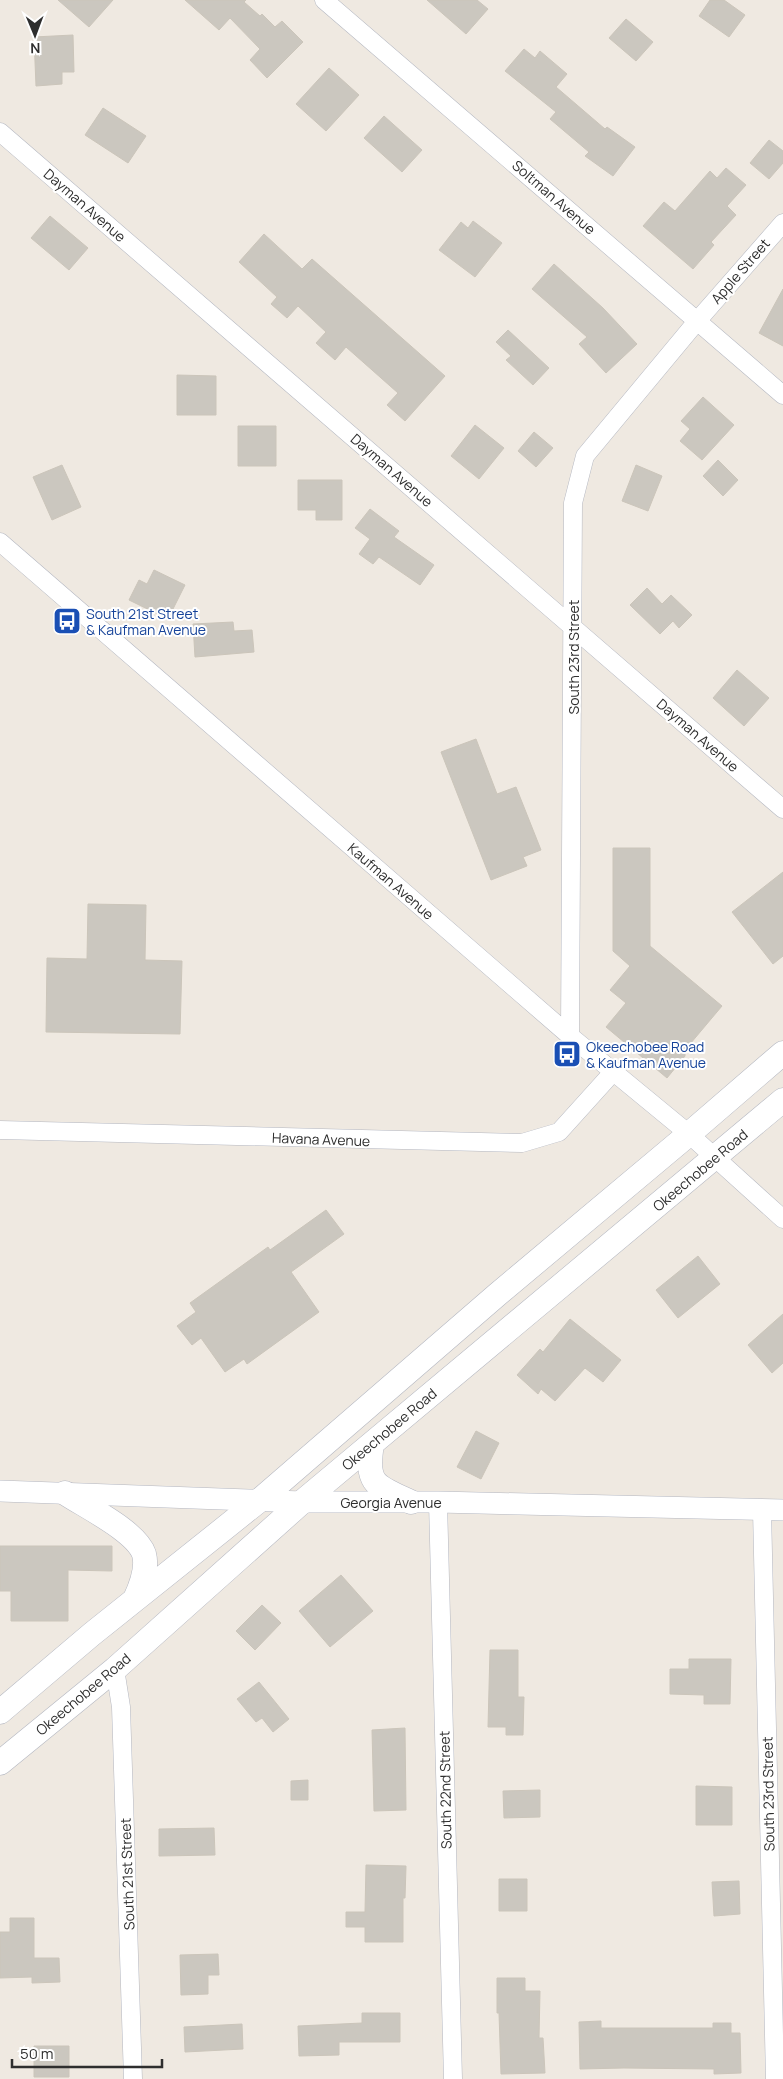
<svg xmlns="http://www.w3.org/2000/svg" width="783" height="2079" font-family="Manrope,sans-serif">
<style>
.building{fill:#cbc7bf;stroke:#cbc5ba}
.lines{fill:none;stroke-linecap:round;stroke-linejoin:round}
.minor-casing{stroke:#b4b7c1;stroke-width:19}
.tertiary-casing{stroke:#b4b7c1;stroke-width:22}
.secondary-casing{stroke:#b4b7c1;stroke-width:25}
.minor{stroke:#fff;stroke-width:18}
.tertiary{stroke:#fff;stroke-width:21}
.secondary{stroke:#fff;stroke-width:24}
.labels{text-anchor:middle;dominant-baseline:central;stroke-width:4;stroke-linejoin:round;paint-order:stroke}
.street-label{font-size:14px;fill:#2e2e2e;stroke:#fff}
.transit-label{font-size:14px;fill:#164399;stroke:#fff;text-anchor:start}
</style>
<rect width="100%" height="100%" fill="#efe9e1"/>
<path class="building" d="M 58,0 L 113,0 L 89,27 Z
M 185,0 L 246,0 L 244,2 L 260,16 L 262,14 L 275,27 L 282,21 L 303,42 L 267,78 L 250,60 L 260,49 L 230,18 L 219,30 Z
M 427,0 L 477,0 L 488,9 L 466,34 Z
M 710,0 L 724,0 L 745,15 L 729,37 L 699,16 Z
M 626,19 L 653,42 L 636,61 L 609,38 Z
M 73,35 L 74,72 L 62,72 L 62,84 L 36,86 L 34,37 Z
M 524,49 L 535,58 L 540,51 L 567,74 L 556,87 L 605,129 L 607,127 L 635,147 L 613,176 L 585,156 L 589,152 L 550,119 L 556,112 L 505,71 Z
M 329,68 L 359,95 L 326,131 L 296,104 Z
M 103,108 L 146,136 L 128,163 L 85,135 Z
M 384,116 L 422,150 L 402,172 L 364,138 Z
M 769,140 L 783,151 L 783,163 L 769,179 L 750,163 Z
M 726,168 L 746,185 L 727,206 L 736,215 L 711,242 L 714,245 L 693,269 L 643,226 L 664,202 L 675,211 L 710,171 L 717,178 Z
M 50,216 L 88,248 L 69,270 L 31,238 Z
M 473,221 L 502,243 L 475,277 L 439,250 L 461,222 L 468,228 Z
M 264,234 L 302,269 L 312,259 L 445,376 L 405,421 L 387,405 L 398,393 L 346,347 L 335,360 L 316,343 L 326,332 L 298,306 L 287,318 L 271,304 L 277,297 L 239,262 Z
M 554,264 L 603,308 L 637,344 L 606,373 L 579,344 L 587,337 L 532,289 Z
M 783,289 L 783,346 L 759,333 Z
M 508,330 L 549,368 L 533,385 L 506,360 L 511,356 L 496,342 Z
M 177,375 L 216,376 L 216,415 L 177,415 Z
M 703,397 L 734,425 L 702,460 L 680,441 L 690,429 L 681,421 Z
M 475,425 L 504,448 L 479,479 L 451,456 Z
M 238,426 L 276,426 L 276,466 L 238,466 Z
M 534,432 L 553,448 L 536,467 L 518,451 Z
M 718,460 L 738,480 L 723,496 L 703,476 Z
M 62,465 L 81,507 L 52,520 L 33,477 Z
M 636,465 L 662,476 L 648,511 L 622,501 Z
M 298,480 L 342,480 L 342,520 L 316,520 L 316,510 L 298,510 Z
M 370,509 L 399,531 L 394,537 L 434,565 L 420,585 L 379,557 L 373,564 L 359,554 L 370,539 L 355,528 Z
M 154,570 L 185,585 L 168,619 L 129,600 L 139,580 L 147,584 Z
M 647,588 L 662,604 L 671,595 L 692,615 L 679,628 L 673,621 L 660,634 L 630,605 Z
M 233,622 L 234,631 L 252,630 L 254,652 L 195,657 L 193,624 Z
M 737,670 L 769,698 L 744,726 L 713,698 Z
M 476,739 L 497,794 L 516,787 L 541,850 L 523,857 L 527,866 L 491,880 L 441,752 Z
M 613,848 L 650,848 L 650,946 L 722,1006 L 685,1050 L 685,1056 L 667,1078 L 606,1027 L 626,1003 L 610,990 L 630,966 L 613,951 Z
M 783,872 L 783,956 L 773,964 L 732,912 Z
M 88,904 L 146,905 L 145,960 L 182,961 L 180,1034 L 46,1032 L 47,958 L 87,959 Z
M 326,1210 L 344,1234 L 291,1272 L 319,1312 L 247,1364 L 244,1359 L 225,1372 L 201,1338 L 192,1345 L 177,1326 L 196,1312 L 190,1303 L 268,1247 L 270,1250 Z
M 698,1256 L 720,1284 L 678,1318 L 656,1290 Z
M 783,1314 L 783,1363 L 772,1373 L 748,1345 Z
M 570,1319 L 621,1360 L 603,1382 L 585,1368 L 555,1401 L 541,1389 L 538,1394 L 517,1375 L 540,1349 L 543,1352 Z
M 476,1431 L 499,1443 L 481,1479 L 457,1467 Z
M 0,1546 L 112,1546 L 112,1571 L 68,1570 L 68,1621 L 11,1621 L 11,1591 L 0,1591 Z
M 341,1575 L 373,1611 L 330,1647 L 299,1611 Z
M 262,1605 L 281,1623 L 255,1650 L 236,1631 Z
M 490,1650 L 518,1650 L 518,1697 L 524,1697 L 523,1735 L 506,1735 L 506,1727 L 488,1727 Z
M 689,1659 L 731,1659 L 730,1704 L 704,1704 L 704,1695 L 670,1694 L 670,1669 L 689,1669 Z
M 259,1682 L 289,1719 L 273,1732 L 262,1718 L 256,1722 L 237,1699 Z
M 405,1728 L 406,1810 L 374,1811 L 372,1730 Z
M 308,1780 L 308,1800 L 291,1800 L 291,1781 Z
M 696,1786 L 732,1787 L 732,1825 L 696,1825 Z
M 540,1790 L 540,1817 L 504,1818 L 503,1791 Z
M 214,1828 L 215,1855 L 159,1856 L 159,1829 Z
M 366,1865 L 406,1866 L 405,1898 L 403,1898 L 403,1942 L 365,1942 L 365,1927 L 346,1927 L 346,1912 L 365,1912 Z
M 499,1879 L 527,1879 L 527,1911 L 499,1911 Z
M 739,1881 L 740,1914 L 714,1916 L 712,1882 Z
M 10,1918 L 34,1918 L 34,1958 L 59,1958 L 60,1982 L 32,1983 L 32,1977 L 0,1978 L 0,1932 L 10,1932 Z
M 218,1954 L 219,1975 L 208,1975 L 208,1994 L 181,1995 L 180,1955 Z
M 497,1978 L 525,1978 L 525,1991 L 540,1991 L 539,2038 L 543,2038 L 545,2073 L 501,2074 L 499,2013 L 497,2013 Z
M 362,2013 L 400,2013 L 400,2042 L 339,2042 L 339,2055 L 299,2056 L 298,2026 L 362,2023 Z
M 601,2021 L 601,2028 L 713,2028 L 713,2023 L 731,2023 L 731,2033 L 740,2033 L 741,2073 L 714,2074 L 714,2069 L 624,2068 L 580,2069 L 579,2022 Z
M 242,2024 L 243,2049 L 185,2052 L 184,2027 Z
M 34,2046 L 69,2046 L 69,2077 L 34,2077 Z"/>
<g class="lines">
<defs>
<path id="minor" d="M 324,0 L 783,395
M 0,132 L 783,809
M 0,542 L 570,1036 L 689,1134 L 783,1219
M 570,1036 L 573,503 L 585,456 L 698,320 L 783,223
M 0,1130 L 522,1143 L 559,1132 L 614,1071
M 438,1502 L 453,2079
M 762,1510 L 775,2079
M 115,1669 L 121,1707 L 133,2079"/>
<path id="tertiary" d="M 0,1491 L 302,1502 L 438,1502 L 783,1510"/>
<path id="secondary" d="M 372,1444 C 365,1486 377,1486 411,1502
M 65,1493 C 86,1507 136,1531 144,1554 C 148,1569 141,1586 135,1599
M 0,1712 L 92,1634 L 261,1499 L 498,1294 L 689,1134 L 783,1053
M 0,1763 L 115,1669 L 302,1502 L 783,1100"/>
</defs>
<use href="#minor" class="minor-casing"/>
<use href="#tertiary" class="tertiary-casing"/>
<use href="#secondary" class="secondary-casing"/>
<use href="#minor" class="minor"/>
<use href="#tertiary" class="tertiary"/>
<use href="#secondary" class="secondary"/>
</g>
<defs>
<symbol id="bus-square" viewBox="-11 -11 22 22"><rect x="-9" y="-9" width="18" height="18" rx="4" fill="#1a4fb4" stroke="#fff"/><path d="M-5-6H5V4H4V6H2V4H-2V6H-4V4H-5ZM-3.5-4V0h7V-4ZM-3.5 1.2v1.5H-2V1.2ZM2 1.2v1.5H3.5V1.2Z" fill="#fff"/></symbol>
</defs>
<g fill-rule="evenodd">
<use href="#bus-square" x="51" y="605" width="32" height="32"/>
<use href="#bus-square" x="551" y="1038" width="32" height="32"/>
</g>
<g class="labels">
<g class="street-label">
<text transform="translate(554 197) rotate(41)">Soltman Avenue</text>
<text transform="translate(85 205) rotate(41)">Dayman Avenue</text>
<text transform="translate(740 271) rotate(-49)">Apple Street</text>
<text transform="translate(392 470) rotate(41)">Dayman Avenue</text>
<text transform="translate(573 657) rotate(-90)">South 23rd Street</text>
<text transform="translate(698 735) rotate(41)">Dayman Avenue</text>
<text transform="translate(391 881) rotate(41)">Kaufman Avenue</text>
<text transform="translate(321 1139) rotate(2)">Havana Avenue</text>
<text transform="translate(700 1170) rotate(-40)">Okeechobee Road</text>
<text transform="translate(389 1429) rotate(-40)">Okeechobee Road</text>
<text x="391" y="1502">Georgia Avenue</text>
<text transform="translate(83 1694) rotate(-40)">Okeechobee Road</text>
<text transform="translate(445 1790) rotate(-91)">South 22nd Street</text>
<text transform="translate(768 1794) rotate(-91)">South 23rd Street</text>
<text transform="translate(127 1874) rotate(-92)">South 21st Street</text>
</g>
<g class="transit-label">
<text x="86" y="613">South 21st Street<tspan x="86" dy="16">&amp; Kaufman Avenue</tspan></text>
<text x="586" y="1046">Okeechobee Road<tspan x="586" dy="16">&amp; Kaufman Avenue</tspan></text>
</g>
</g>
<g transform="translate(35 35) rotate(179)" stroke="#ffffff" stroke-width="4" paint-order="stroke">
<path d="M0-4L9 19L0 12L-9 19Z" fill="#2e2e2e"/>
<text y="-8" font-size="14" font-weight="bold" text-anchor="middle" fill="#2e2e2e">N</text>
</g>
<path d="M12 2059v8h150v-8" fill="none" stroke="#2e2e2e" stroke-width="2.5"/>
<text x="20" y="2059" font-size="15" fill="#2e2e2e" stroke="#ffffff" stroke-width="4" paint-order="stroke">50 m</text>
</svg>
